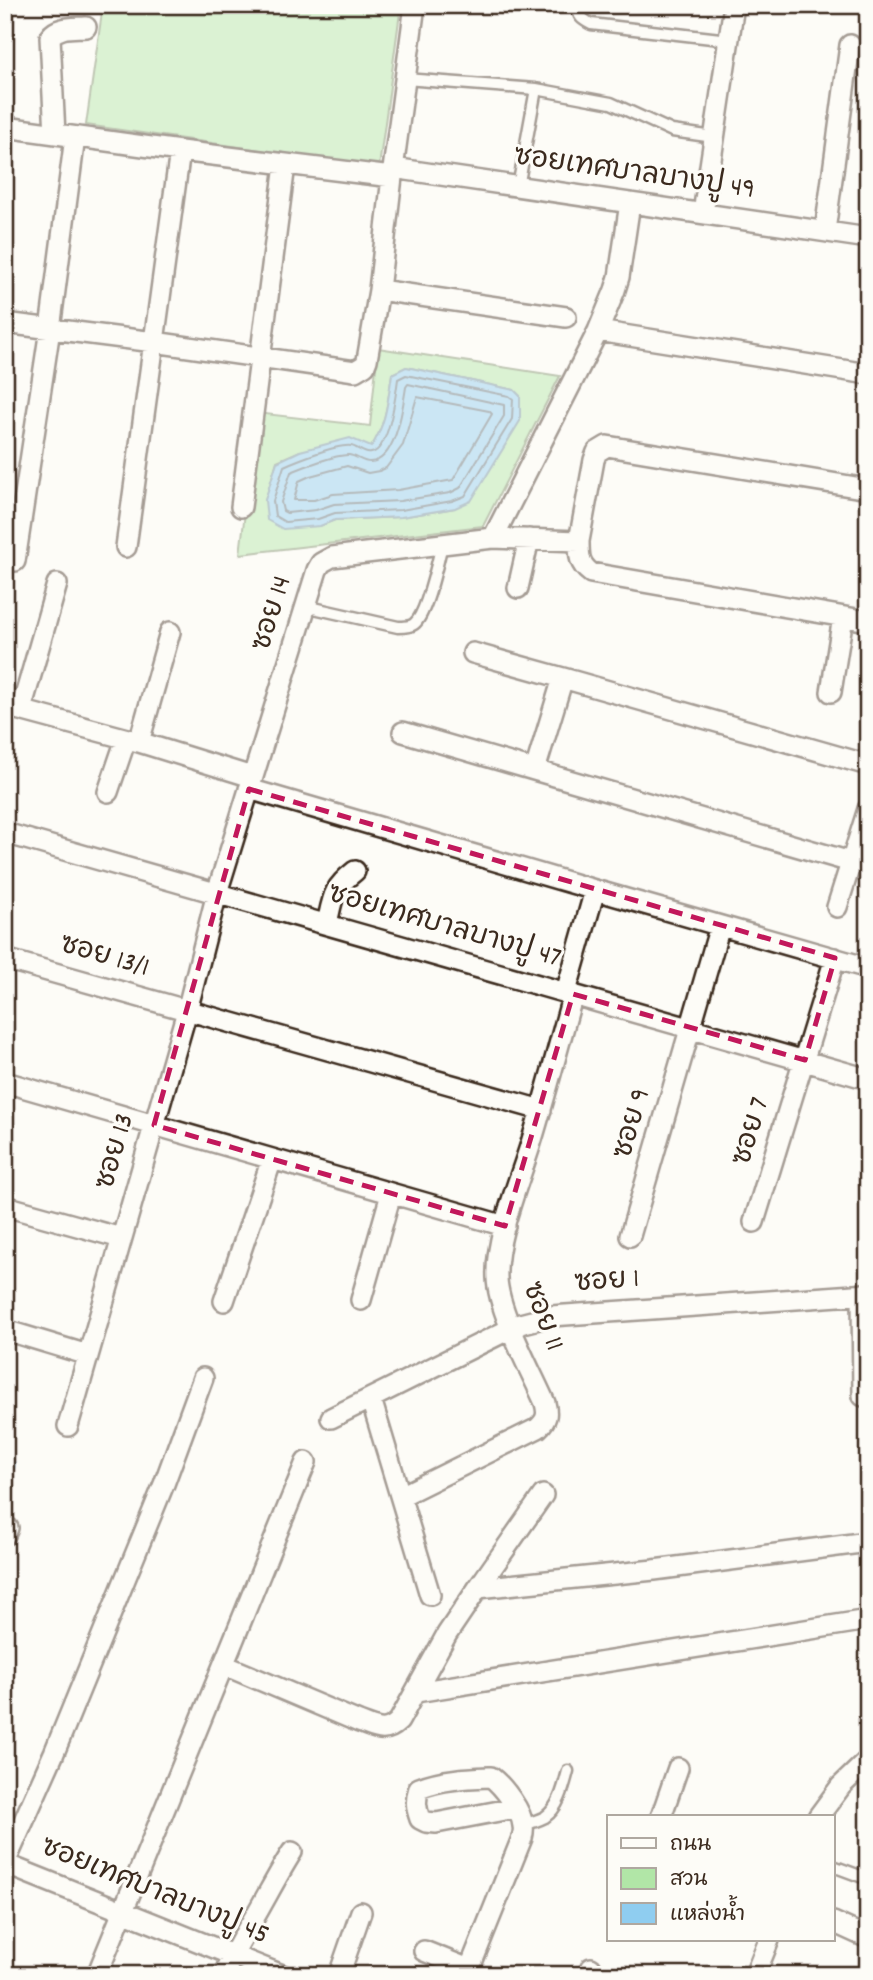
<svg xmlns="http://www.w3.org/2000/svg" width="873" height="1980" font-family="Dekko,'Playpen Sans Thai',sans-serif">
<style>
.green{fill:#b1e6a7;stroke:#768862;stroke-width:2;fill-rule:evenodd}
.water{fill:#8fcdf0;stroke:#6d8c9c;stroke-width:2}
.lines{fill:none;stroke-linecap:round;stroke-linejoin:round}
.shore{stroke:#5d6b72;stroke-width:2}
.canal{stroke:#8fcdf0;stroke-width:18}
.lane-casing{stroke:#3b2a1e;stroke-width:15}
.street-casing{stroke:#3b2a1e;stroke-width:24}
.lane{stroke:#fdfcf7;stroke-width:10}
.street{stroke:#fdfcf7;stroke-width:19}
.marked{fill:none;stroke:#c2185b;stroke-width:5;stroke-dasharray:14 9;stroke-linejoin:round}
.labels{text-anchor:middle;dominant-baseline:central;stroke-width:6;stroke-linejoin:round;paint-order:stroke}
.street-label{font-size:28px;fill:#3b2a1e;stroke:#fdfcf7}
</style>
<rect width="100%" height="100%" fill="#fdfcf7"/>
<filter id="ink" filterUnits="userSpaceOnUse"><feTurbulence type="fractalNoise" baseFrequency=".0143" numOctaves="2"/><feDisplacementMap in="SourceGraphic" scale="14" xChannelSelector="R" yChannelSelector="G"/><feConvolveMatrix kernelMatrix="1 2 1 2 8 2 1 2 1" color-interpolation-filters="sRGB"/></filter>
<g filter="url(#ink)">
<path class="green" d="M 103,5 L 401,5 L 379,167 L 86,125 Z
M 378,348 L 560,376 L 483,526 L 240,554 L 257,413 L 370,426 ZM 406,367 L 514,390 L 520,396 L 455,508 L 401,517 L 335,520 L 320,526 L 265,501 L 277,461 L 300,451 L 371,447 C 386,425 388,400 392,374 Z"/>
<path class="water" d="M 406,367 L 514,390 L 520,396 L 520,421 L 471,501 L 455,508 L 401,517 L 335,520 L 320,526 L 283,529 L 267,520 L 265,500 L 277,462 L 300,451 L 350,438 L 371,447 C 386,425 388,400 392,374 Z"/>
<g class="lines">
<path class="shore" d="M 406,375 L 509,396 L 513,399 L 512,419 L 465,496 L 452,501 L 401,510 L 335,513 L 318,519 L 285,522 L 275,516 L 273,501 L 284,466 C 297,460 338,444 351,446 C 358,447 364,455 371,453 C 389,451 396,394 398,379 Z
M 408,384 L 504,405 L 504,416 L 460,488 L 450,493 L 400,501 L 334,504 L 316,510 L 287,513 L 283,511 L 281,502 L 291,472 C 303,467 337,454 349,455 C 357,456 362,462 370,462 C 396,462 403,406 406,387 Z
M 417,397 L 489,411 L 492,414 L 453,480 L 398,490 L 333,494 L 314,500 L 294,500 L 299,481 L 310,476 L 347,466 L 368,473 L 379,471 L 386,468 L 403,445 Z"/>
<path class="canal" d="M 5,1467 L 7,1465"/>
<defs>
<path id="lane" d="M 578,5 C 577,16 582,19 591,24 L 729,40
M 405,79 L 536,89 L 611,103 L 672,131 L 714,137
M 518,187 L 536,89
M 305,606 L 398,627 C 403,627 410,627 414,624 C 427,614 438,560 442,544
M 523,1825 C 530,1823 539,1820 545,1817 C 559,1808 564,1786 568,1771
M 833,1866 L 868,1879"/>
<path id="street" d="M 5,127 L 180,151 L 392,177
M 55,134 L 50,37 C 58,26 73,28 86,27
M 393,168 L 868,238
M 703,213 L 734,5
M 825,231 L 850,45
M 379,290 L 566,317
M 5,323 L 154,342 L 355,371 L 365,365 L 367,360 L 379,290 L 392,177 L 415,5
M 598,331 L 868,374
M 868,489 L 607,446 L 597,452 L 594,460 L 579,541 C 579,556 579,564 591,573 L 868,621
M 241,507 L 285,165
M 493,538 L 598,331 L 615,290 L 619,277 L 630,203
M 126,547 L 180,151
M 15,561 L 50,329 L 75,137
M 518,588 L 529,539
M 473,653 L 563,678
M 831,692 L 843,617
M 5,706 L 139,742 L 252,777
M 21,710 L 57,584
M 403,732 L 868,867
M 139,742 L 170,632
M 535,770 L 563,678 L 868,765
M 249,789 L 595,890 L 868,968
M 108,792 L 126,739
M 5,833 L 868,1079
M 837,907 L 868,809
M 327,924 C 333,897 332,889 355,871
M 5,959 L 541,1110
M 566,992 L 595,890
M 5,1082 L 505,1226
M 5,1206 L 121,1238
M 754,1222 L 835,958
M 630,1236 L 720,926
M 862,1294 L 863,1396
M 361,1300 L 391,1194
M 224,1301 L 272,1159
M 5,1330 L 88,1355
M 371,1399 L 430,1595
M 331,1418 L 520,1324 L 551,1316 L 868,1294
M 68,1426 L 187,1011 L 217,893 L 317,570 L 321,563 L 332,557 L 493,538 L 579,541
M 401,1496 L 538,1428 C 547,1420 548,1414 545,1403 C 531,1371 498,1311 497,1278 C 495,1238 519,1182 531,1143 C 546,1094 559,1044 573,994
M 5,1535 L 8,1528
M 478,1588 L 543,1495
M 224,1665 L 359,1722 C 376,1728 385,1735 399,1721 L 447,1634 L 478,1588 L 654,1570 L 868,1542
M 416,1692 L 868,1620
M 661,1817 L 678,1768
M 818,1817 L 841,1786 L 868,1760
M 5,1863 L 54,1753 L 164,1484 L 203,1378
M 5,1864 L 282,1975
M 833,1922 L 868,1938
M 424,1951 L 469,1969
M 97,1975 L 306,1462
M 224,1975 C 230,1958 239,1945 247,1930 C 263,1904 276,1877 292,1852
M 339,1975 L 361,1912
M 467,1975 L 522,1838 C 523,1834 524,1830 523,1826 C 522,1811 503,1786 491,1777 C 468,1778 441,1779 419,1788 C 415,1800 416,1808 420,1819 L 426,1822 L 436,1823 L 515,1808
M 588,1975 L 591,1968
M 755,1975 L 769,1940"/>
</defs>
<use href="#lane" class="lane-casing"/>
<use href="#street" class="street-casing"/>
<use href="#lane" class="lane"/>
<use href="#street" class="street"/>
</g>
</g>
<path d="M0 0H873V1980H0ZM 249,789 L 835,958 L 805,1060 L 573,994 L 505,1226 L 154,1125 Z" fill="#fdfcf7" fill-opacity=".55" fill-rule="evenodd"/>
<path class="marked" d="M 249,789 L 835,958 L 805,1060 L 573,994 L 505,1226 L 154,1125 Z"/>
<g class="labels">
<g class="street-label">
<text transform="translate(634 175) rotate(8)">ซอยเทศบาลบางปู 49</text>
<text transform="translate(274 614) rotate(-73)">ซอย 14</text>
<text transform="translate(444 928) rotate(16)">ซอยเทศบาลบางปู 47</text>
<text transform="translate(104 958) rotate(16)">ซอย 13/1</text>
<text transform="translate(634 1124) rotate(-74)">ซอย 9</text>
<text transform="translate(753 1132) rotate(-73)">ซอย 7</text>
<text transform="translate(117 1152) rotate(-74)">ซอย 13</text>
<text transform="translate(607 1283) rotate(-4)">ซอย 1</text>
<text transform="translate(541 1317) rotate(69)">ซอย 11</text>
<text transform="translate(154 1893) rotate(22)">ซอยเทศบาลบางปู 45</text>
</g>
</g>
<rect width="873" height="1980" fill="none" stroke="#fdfcf7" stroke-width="28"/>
<rect x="14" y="14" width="845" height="1952" fill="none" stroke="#3b2a1e" stroke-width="2.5" filter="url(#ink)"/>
<rect x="607" y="1815" width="228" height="126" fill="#fdfcf7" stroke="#afa8a0" stroke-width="2"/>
<rect x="621" y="1838" width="35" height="10" fill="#fdfcf7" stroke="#afa8a0" stroke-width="2"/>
<text x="670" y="1850" font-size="21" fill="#3b2a1e">ถนน</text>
<rect x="621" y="1868" width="35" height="21" fill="#b1e6a7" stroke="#afa8a0" stroke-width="2"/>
<text x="670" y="1885" font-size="21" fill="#3b2a1e">สวน</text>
<rect x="621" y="1903" width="35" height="21" fill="#8fcdf0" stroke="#afa8a0" stroke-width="2"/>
<text x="670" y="1920" font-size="21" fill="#3b2a1e">แหล่งน้ำ</text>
</svg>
